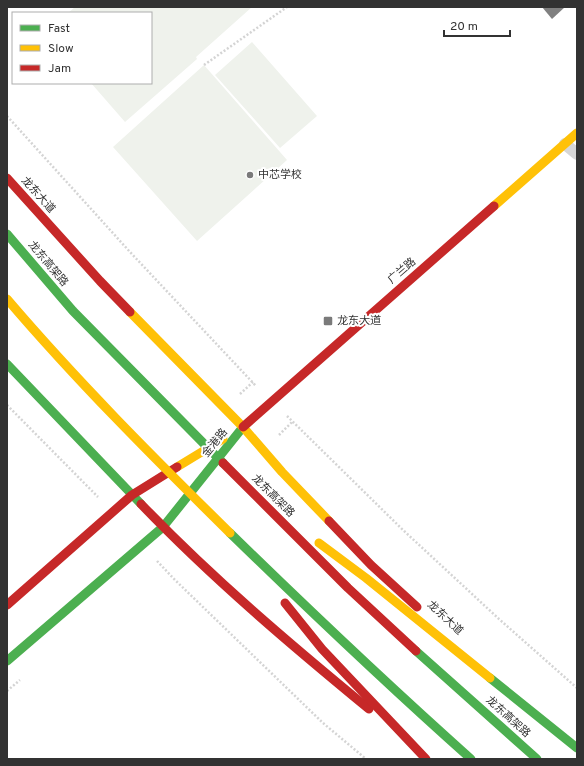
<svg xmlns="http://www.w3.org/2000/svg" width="584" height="766" font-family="Overpass,'Noto Sans SC',sans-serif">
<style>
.green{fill:#eff2ec}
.building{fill:#808080}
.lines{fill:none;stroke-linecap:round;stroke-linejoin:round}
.path{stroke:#d4d4d4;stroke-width:2.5;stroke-dasharray:2 2;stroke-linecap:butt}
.lane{stroke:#d6d6d6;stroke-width:12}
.fast{stroke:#4caf50;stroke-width:9}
.slow{stroke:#ffc107;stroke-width:9}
.jam{stroke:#c62828;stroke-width:9}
.fast-bridge{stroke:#4caf50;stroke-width:9}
.slow-bridge{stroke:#ffc107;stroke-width:9}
.jam-bridge{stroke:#c62828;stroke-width:9}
.poi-dot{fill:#7a7a7a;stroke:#fff;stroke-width:1.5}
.labels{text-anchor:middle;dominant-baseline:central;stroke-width:4;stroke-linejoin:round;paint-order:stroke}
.poi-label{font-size:11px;fill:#323232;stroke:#fff;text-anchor:start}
.street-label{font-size:11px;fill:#323232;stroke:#fff}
</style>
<rect width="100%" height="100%" fill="#fff"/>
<path class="green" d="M 75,7 L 252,7 L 196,57 L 197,59 L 125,122 L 91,83 L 151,83 L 151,13 L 68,13 Z
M 252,42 L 317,116 L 280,148 L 215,75 Z
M 204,65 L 287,160 L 197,241 L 113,147 Z"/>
<path class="building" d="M 542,7 L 565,7 L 552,19 Z"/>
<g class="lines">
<path class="path" d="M 204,65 L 287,7
M 7,116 L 130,252 L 256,386
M 240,394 L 253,382
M 7,405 L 98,497
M 287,416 L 403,530 L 499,619 L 577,688
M 279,435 L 292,422
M 157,561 L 175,580 L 323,723 L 366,759
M 7,691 L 20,680"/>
<path class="lane" d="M 565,144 L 577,154"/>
<path class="fast" d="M 7,364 L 141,504
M 7,661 L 163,527 L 243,427"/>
<path class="slow" d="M 494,206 L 577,133
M 130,312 L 243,427 L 282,472 L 329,521
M 177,467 L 223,439"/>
<path class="jam" d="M 7,178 L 100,281 L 130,312
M 243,427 L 494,206
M 141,504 C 212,578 290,644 369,709
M 329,521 L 371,565 L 417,607
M 7,605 L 132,495 L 177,467"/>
<path class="fast-bridge" d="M 7,234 L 73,311 L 223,463
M 230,533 C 309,610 389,686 471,759
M 416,651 L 537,759
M 490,678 L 577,748"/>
<path class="slow-bridge" d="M 7,299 C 77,381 153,457 230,533
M 319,543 L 366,578 L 490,678"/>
<path class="jam-bridge" d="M 223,463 L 348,588 L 416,651
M 285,603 L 322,649 L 426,759"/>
</g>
<g class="poi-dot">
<circle cx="250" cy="175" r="4"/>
<rect x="323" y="316" width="10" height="10" rx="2"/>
</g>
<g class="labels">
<g class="poi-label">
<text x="258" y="175">中芯学校</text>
<text x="337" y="321">龙东大道</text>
</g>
<g class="street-label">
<text transform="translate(38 195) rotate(48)">龙东大道</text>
<text transform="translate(48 264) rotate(50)">龙东高架路</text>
<text transform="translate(402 271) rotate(-41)">广兰路</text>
<text transform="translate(215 443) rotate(-51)">金港路</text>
<text transform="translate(273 496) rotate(45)">龙东高架路</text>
<text transform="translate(445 618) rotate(43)">龙东大道</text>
<text transform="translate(508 717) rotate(42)">龙东高架路</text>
</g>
</g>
<rect width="584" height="766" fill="none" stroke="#323232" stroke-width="16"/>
<rect x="12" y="12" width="140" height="72" fill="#ffffff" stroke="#adadad"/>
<rect x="20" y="25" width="20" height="6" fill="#4caf50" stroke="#adadad"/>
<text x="48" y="32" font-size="12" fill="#323232">Fast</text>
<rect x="20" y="45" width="20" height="6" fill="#ffc107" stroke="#adadad"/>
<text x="48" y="52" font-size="12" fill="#323232">Slow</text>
<rect x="20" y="65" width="20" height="6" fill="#c62828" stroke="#adadad"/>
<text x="48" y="72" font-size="12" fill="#323232">Jam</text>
<path d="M444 30v6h66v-6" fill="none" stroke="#323232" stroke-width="2"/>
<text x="450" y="30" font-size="12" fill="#323232" stroke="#ffffff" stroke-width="3" paint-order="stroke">20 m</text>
</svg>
